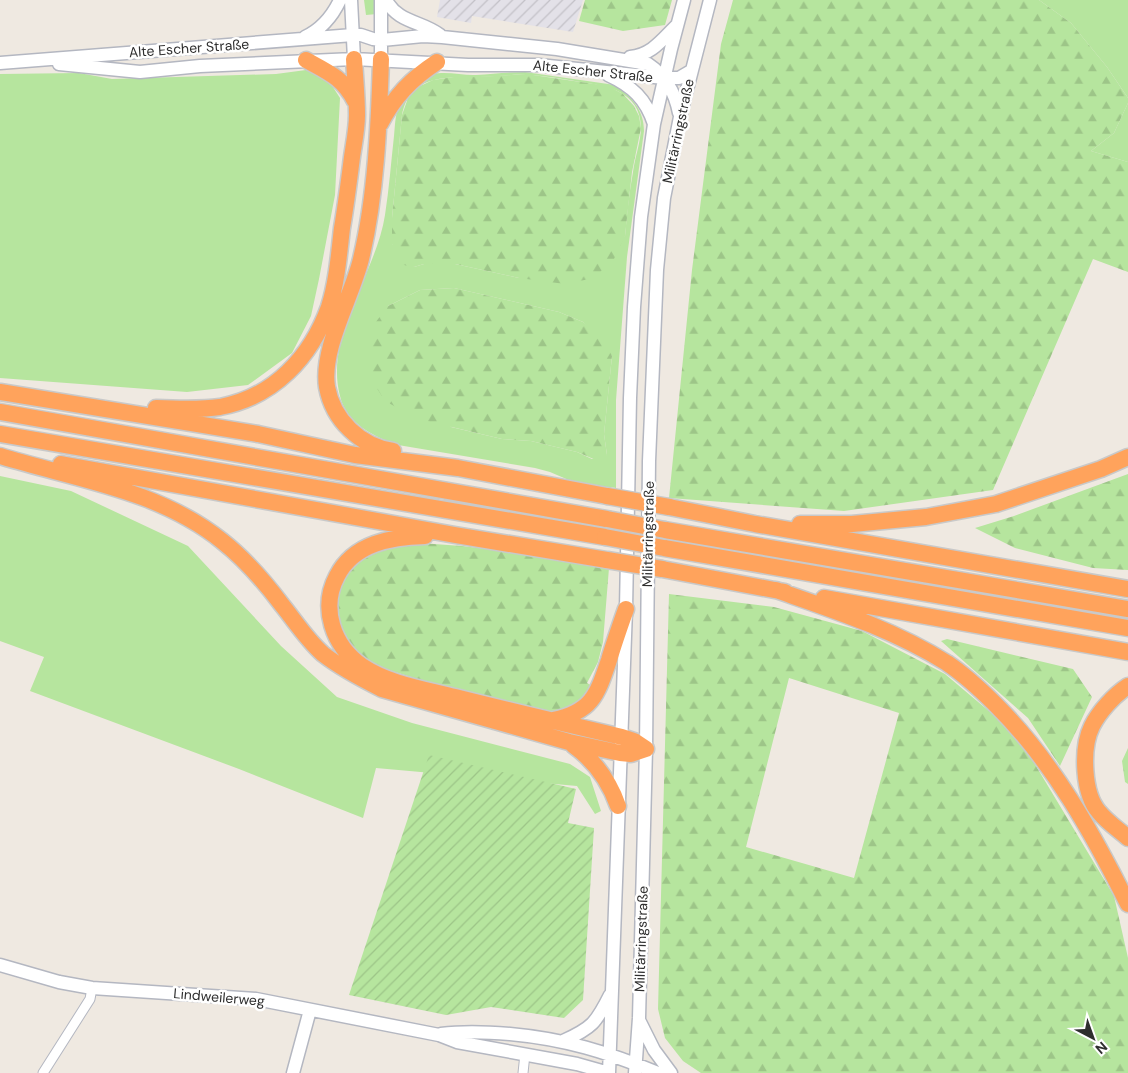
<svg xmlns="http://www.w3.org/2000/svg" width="1128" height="1073" font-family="'DM Sans',sans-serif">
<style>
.industrial{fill:url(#industrial-furrows)}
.grass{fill:#b6e59e;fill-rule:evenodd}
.forest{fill:url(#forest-firs);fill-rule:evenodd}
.garden{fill:url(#garden-furrows)}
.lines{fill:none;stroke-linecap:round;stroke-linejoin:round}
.street-casing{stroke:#b4b7c1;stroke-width:11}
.secondary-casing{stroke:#b4b7c1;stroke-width:15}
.highway-casing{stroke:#c9c9c9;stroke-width:19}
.street{stroke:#fff;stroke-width:9}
.secondary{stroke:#fff;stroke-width:12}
.highway{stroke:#ffa35c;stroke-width:16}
.highway-bridge-casing{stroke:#c9c9c9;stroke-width:19;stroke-linecap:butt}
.highway-bridge{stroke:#ffa35c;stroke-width:16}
.labels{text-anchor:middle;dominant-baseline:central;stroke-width:5;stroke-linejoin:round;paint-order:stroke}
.street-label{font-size:14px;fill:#2e2e2e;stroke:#fff}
</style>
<defs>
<pattern id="industrial-furrows" width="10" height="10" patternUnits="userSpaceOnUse" patternTransform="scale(1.25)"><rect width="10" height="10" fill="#e3e1e8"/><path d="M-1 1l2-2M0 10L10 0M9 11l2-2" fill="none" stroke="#c3c1c7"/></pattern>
<pattern id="forest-firs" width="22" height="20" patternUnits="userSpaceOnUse" patternTransform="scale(1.25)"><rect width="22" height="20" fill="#b6e59e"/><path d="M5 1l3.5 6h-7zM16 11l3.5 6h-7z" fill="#9dc588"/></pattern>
<pattern id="garden-furrows" width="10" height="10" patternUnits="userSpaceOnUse" patternTransform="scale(1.25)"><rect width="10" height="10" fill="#b6e59e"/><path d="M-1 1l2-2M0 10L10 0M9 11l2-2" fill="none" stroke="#9dc588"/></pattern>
</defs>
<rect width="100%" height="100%" fill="#efe9e1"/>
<path class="industrial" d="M 440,0 L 583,0 L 573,32 L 472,16 L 471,23 L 437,17 Z"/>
<path class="grass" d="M 364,0 L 375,0 L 377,14 L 366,15 Z
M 1039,0 L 1128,0 L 1128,98 L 1107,67 L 1071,23 Z
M 306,70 L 329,81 L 340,98 L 335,195 L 319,279 L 311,316 L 292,353 L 248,385 L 187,392 L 0,378 L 0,74 L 79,73 L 112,79 L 276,74 Z
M 525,72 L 615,85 C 632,97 644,110 644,131 L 627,257 L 616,400 L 616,488 L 611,487 L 611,489 L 571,481 L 550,472 L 535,468 L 398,445 C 374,437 346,423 340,396 C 324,335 376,274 385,215 C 389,189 391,163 394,136 C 395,127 395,114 399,107 C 403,100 418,83 424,78 C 438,68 461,76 476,75 C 493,74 509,72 525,72 ZM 511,75 C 534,74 557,78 580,82 C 607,86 640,91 641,127 C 641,141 635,157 633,172 C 629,193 627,215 625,236 L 519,278 L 455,264 L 424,264 L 414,267 L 392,244 L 392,218 L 402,115 C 410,73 447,78 480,77 C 491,77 501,76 511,75 ZM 454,288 L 559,312 L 583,322 L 612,356 L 604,434 L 607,455 L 592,459 L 577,452 L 531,441 L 502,439 L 451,427 L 388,306 L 420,290 Z
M 1128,103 L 1128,162 L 1091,151 L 1114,133 Z
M 0,476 L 71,491 L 188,546 L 281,646 L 337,697 L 412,723 L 570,764 L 590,777 L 601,811 L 595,814 L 577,786 L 376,768 L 363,818 L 239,769 L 30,691 L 44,657 L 0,641 Z"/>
<path class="forest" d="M 585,0 L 672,0 L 665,25 L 623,31 L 579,21 Z
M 733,0 L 1039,0 L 1071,23 L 1107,67 L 1128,98 L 1128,103 L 1114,133 L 1091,151 L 1128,162 L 1128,272 L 1093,259 L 993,490 L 844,511 L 669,498 L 692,270 L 721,44 Z
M 511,75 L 533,75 L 608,86 L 623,94 L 634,106 L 639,116 L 641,128 L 632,172 L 625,236 L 614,259 L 594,278 L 565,284 L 519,278 L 455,264 L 424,264 L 414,267 L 407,266 L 399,263 L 392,244 L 392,218 L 402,115 L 408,98 L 418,87 L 433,80 L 454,77 L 479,77 Z
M 454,288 L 559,312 L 583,322 L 603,339 L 612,356 L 604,434 L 607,455 L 603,463 L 577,452 L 531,441 L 502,439 L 418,419 L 385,401 L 369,376 L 369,342 L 372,327 L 388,306 L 420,290 Z
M 1128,474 L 1128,570 L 1093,568 L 1015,548 L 975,528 L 1014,516 Z
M 420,543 L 462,546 L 521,553 L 521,554 L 609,568 L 603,642 L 598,662 L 587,683 L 594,687 L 581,704 L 555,713 L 440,686 L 382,668 L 360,656 L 348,644 L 335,612 L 341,580 L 360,558 L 390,546 Z
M 669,594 L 774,607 L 862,631 L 945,674 L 1009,728 L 1033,761 L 1114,896 L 1128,958 L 1128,1073 L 701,1073 L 683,1061 L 665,1038 L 658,1009 ZM 789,678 L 899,713 L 854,878 L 746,847 Z
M 947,639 L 1073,669 L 1092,697 L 1060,766 L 1028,718 L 941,641 Z
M 1128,748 L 1128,784 L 1125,782 L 1122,761 Z"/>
<path class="garden" d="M 429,755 L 576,789 L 568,823 L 594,828 L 583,1000 L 564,1018 L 491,1007 L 446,1015 L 349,995 Z"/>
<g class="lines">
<defs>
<path id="street" d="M 43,1073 L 90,999 L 92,988
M 523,1073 L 525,1054"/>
<path id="secondary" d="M 351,0 L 354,59
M 381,0 L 381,59
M 386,0 C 398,23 422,21 440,35
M 305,37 C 322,29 332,17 340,0
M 630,57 C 651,55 661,41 676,26
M 0,63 L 353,35 L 361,35 L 373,39 L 382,40 L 423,36 L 442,37 L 557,49 L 648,64 C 666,76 675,92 679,113
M 59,64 L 140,72 L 200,66 L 354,59 L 468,65 L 539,65 L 664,78 L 679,78 L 691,71
M 608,75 C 632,86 646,99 654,124
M 0,965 L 59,982 L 92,988 L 256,999 L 439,1035 L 457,1042 L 577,1064 L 609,1073
M 639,1020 L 654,1050 L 671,1073
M 441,1034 C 464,1031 487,1032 510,1034 C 565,1039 607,1052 658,1073
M 563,1041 C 592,1028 596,1023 610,995
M 293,1073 L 310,1010
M 609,1073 L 626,609 L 630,398 L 634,307 L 641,217 L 654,124 L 671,49 L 684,0
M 635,1073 L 639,1018 L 646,749 L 649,461 L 657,270 L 664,198 L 680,117 L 710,0"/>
<path id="highway" d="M 381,59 C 379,125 376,196 361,259 C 352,297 321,348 327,387 C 333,420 360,446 393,451
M 306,60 C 328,72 343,78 355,101
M 380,124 C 394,97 411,79 437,62
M 0,392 L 258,434 L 355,455 L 458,468 L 607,496
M 156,408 C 177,409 199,410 220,407 C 274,397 311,357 329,307 C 337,282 339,254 342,228 C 346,205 349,181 352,157 C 354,143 357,129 357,115 C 357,97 355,78 354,59
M 0,412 L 607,519
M 0,434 L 605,537
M 0,456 C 75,479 159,490 222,541 C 245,559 264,581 282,605 C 295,621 307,640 323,654 C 341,668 362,679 382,689 L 569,742 L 620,753 L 631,754 L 646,749
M 61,464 L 455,535 L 607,560
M 669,507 L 755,524 L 1128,589
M 800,524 L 852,524 L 926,517 L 996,504 L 1101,469 L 1128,457
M 665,530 L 1128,609
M 425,536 C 391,537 354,543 337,576 C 320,608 333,646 362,666 C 389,684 424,689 455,697 C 511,711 566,724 622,737 L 634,741 L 646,749
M 664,548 L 1128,628
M 662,569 L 785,592
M 776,590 C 836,611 892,629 947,663 C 965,675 981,690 996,705 C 1053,762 1092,832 1128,904
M 824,598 L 1128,652
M 1128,686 C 1114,695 1099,712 1092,726 C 1081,748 1083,794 1099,812 C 1107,822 1119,830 1128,838
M 553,720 C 592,712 597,695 609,660 C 614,643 620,626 626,609
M 573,745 C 595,761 609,780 618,806"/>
</defs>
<use href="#street" class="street-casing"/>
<use href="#secondary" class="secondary-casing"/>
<use href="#highway" class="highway-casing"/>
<use href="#street" class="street"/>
<use href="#secondary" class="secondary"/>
<use href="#highway" class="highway"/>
<defs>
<path id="highway-bridge" d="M 607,496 L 669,507
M 607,519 L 665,530
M 605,537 L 664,548
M 607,560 L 662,569"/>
</defs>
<use href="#highway-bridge" class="highway-bridge-casing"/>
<use href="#highway-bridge" class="highway-bridge"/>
</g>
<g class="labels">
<g class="street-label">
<text transform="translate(189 48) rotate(-4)">Alte Escher Straße</text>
<text transform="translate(593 71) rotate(6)">Alte Escher Straße</text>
<text transform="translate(678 131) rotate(-78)">Militärringstraße</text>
<text transform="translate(648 534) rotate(-89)">Militärringstraße</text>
<text transform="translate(641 939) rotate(-88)">Militärringstraße</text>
<text transform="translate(219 997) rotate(5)">Lindweilerweg</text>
</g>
</g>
<g transform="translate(1093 1038) rotate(139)" stroke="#ffffff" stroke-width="4" paint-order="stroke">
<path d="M0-4L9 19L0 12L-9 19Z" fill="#2e2e2e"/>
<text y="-8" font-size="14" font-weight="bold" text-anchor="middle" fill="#2e2e2e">N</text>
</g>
</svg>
